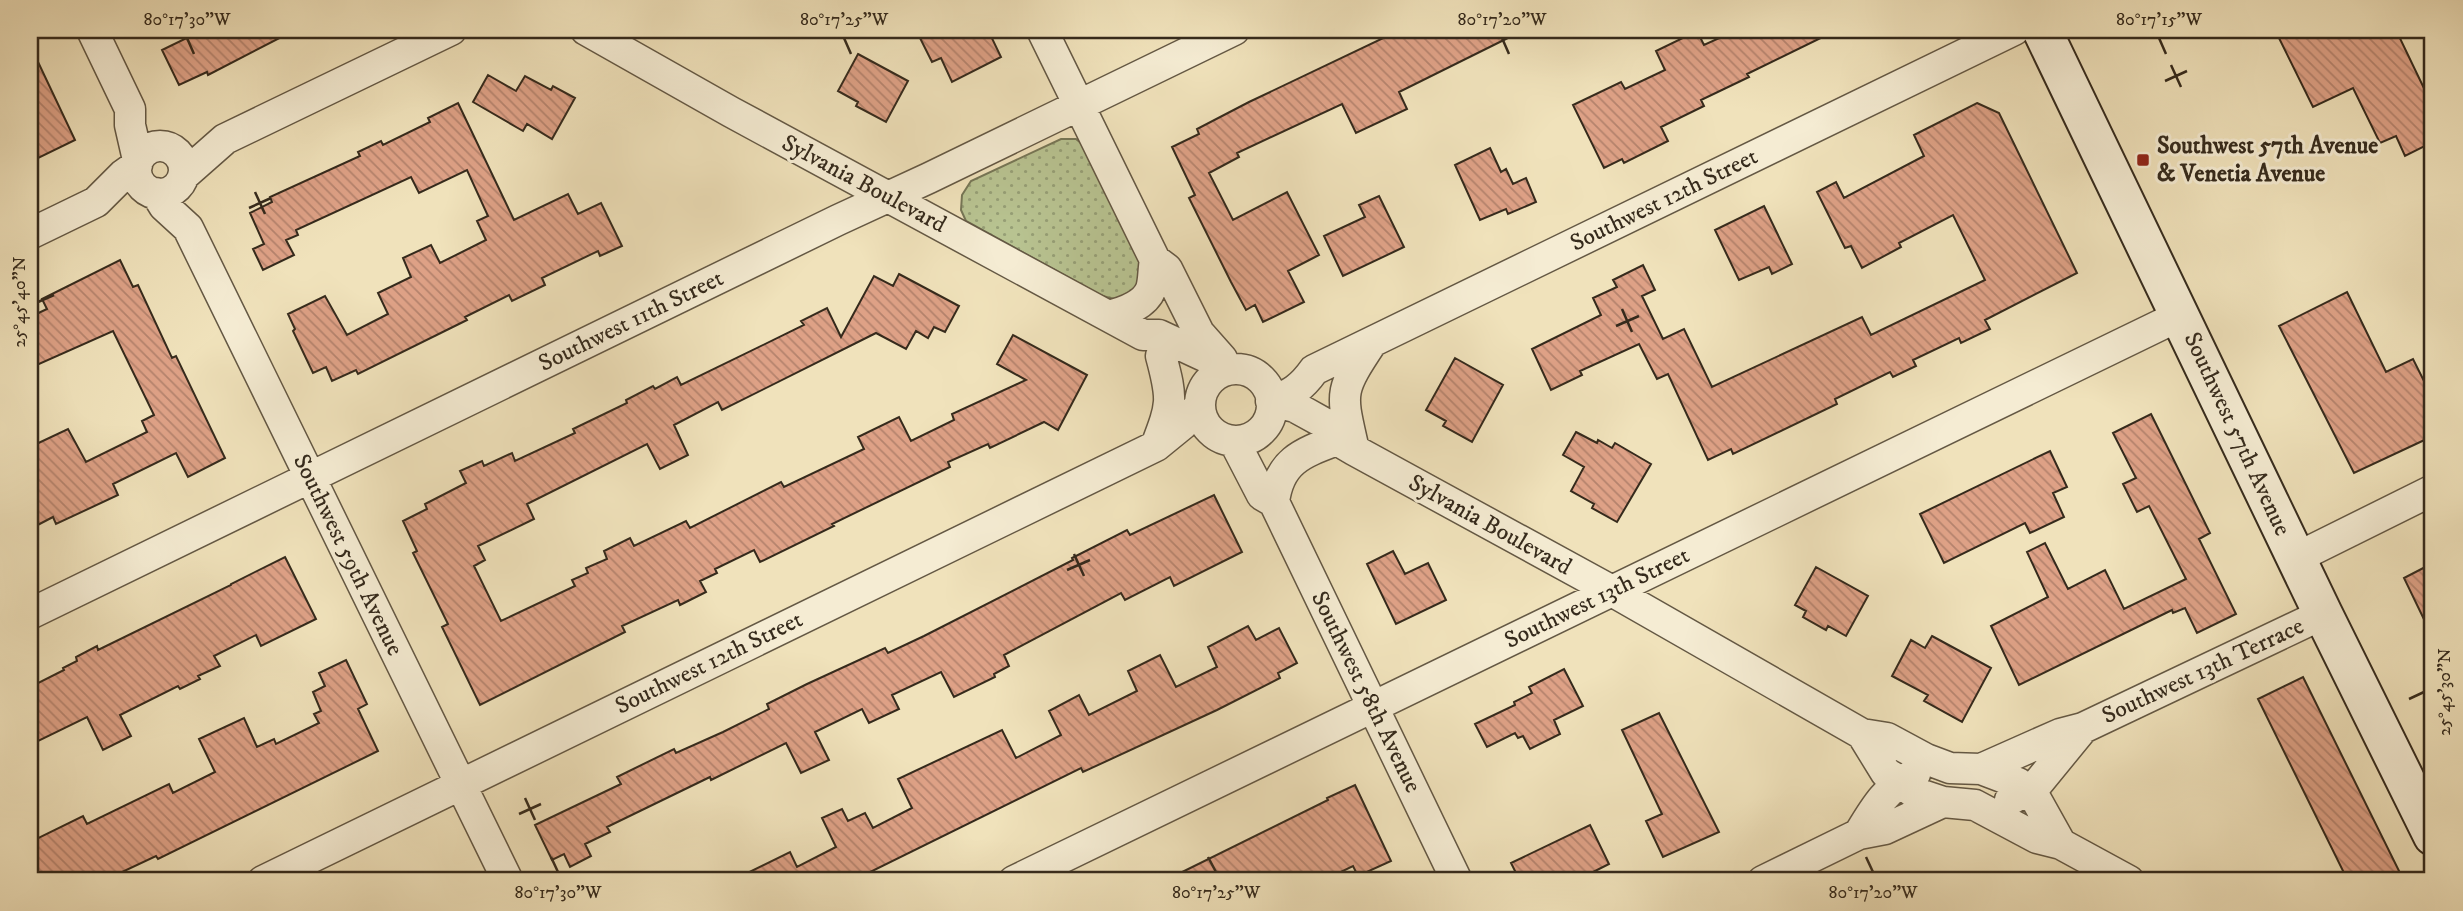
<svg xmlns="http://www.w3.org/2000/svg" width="2463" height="911" font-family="'IM FELL DW Pica',serif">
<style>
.grass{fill:url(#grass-dots);stroke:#767656;stroke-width:2}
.building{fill:url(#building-back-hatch);stroke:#352a1c;stroke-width:2}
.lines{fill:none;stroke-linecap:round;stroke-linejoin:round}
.street-casing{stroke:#645844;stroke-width:33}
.secondary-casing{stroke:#352a1c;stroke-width:42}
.street{stroke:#f5ecd3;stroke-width:30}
.secondary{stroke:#f5ecd3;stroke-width:38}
.ticks{fill:none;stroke:#352a1c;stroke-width:2.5}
.poi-dot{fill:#8f2418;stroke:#f5ecd3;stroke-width:2.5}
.labels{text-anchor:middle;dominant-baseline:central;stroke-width:6;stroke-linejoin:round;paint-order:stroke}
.poi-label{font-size:24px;font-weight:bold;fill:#352a1c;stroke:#f5ecd3;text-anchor:start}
.street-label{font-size:24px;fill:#352a1c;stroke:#f5ecd3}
.neatline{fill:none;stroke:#352a1c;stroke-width:2.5}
.ticks-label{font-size:18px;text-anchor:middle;fill:#352a1c}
</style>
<defs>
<pattern id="grass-dots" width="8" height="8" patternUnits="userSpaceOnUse" patternTransform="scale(1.75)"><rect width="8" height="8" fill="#b8c391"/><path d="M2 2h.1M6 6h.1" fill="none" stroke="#969f76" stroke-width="1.8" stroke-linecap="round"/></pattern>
<pattern id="building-back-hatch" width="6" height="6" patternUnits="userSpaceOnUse" patternTransform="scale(1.75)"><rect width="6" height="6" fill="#dea186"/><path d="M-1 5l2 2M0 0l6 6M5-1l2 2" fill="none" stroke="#b5836d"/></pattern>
</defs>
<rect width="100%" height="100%" fill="#f0e2bb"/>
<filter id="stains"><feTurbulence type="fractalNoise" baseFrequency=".00286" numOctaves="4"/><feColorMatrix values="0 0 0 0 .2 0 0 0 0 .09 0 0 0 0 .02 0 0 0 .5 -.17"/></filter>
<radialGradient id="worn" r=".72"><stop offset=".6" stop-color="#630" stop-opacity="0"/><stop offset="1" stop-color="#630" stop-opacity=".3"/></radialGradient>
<path class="grass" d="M 1061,139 L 1076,139 L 1087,148 L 1144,266 C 1140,292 1128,306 1100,295 L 966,221 L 961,210 L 962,195 L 971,181 Z"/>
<path class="building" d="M 203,30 L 295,30 L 208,75 L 207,72 L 179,85 L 162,50 Z
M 916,30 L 988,30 L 1001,57 L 952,82 L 941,58 L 932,62 Z
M 1400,30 L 1524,30 L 1399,92 L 1407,109 L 1356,133 L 1342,104 L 1237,153 L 1239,157 L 1209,173 L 1233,220 L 1287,192 L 1319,255 L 1288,271 L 1304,302 L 1263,322 L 1255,305 L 1246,310 L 1231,282 L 1189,198 L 1195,195 L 1172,147 L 1199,134 L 1197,129 L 1249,102 Z
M 1737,30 L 1837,30 L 1747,74 L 1749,77 L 1701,100 L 1704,106 L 1661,127 L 1668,141 L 1624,163 L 1622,159 L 1604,168 L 1573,105 L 1621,82 L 1625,89 L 1665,70 L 1656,51 L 1697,31 L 1704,45 Z
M 2275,30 L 2396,30 L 2433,107 L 2433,142 L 2405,156 L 2396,136 L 2380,143 L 2353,88 L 2313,107 Z
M 30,45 L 75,140 L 30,162 Z
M 858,54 L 908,81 L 886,122 L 856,106 L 858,102 L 838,91 Z
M 488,75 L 516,91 L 525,76 L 551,90 L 553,86 L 575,98 L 552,139 L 527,124 L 523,131 L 473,102 Z
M 458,103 L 514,220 L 568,194 L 578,214 L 601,203 L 622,246 L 600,256 L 598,251 L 542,278 L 545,285 L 512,301 L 509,295 L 465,317 L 467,320 L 358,374 L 356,370 L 332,381 L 326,367 L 313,373 L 293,331 L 295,329 L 288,314 L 325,296 L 347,335 L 388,314 L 378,293 L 411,277 L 403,258 L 431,245 L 440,263 L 486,240 L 477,221 L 488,216 L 467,170 L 419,193 L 411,177 L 296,230 L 298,235 L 286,240 L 294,255 L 263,270 L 253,249 L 264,244 L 250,213 L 272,202 L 270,197 L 360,156 L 358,152 L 381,141 L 383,145 L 430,122 L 428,118 Z
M 1977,103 L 1999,113 L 2077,273 L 1985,320 L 1990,329 L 1961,343 L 1959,338 L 1913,360 L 1916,366 L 1893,377 L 1890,372 L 1835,399 L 1837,404 L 1733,454 L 1731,449 L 1708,460 L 1668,374 L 1657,379 L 1639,344 L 1580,371 L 1582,375 L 1551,390 L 1532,349 L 1601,315 L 1593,298 L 1617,287 L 1613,280 L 1643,265 L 1655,290 L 1642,296 L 1663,339 L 1684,329 L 1712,387 L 1862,317 L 1871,335 L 1985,280 L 1953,215 L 1899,243 L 1901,247 L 1862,268 L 1851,246 L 1845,248 L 1817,192 L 1836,182 L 1844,198 L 1924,156 L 1914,135 Z
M 1490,148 L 1501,172 L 1506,169 L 1513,184 L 1526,178 L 1536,202 L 1508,214 L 1506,209 L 1480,220 L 1455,165 Z
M 1379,196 L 1404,247 L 1343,276 L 1324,236 L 1365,217 L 1359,205 Z
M 1764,206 L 1792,264 L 1772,274 L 1769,267 L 1739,280 L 1715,230 Z
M 120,260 L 133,287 L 138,285 L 172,358 L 176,356 L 225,458 L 188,477 L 176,453 L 113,484 L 118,495 L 56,524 L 53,517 L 30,529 L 30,447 L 68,429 L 86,462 L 147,432 L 142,421 L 154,415 L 113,331 L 30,368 L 30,317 L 47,309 L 42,299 Z
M 899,274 L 959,306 L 945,332 L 934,327 L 928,338 L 916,331 L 906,349 L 876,333 L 722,410 L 718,402 L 674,425 L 688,455 L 660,469 L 647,444 L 527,504 L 534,519 L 478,546 L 485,560 L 474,566 L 501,621 L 575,586 L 572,580 L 588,573 L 586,568 L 607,559 L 604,551 L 630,538 L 634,546 L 686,521 L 690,528 L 781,482 L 784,487 L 864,449 L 858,437 L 899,417 L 911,441 L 954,420 L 952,414 L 1026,380 L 997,364 L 1013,335 L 1087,375 L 1058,430 L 1044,422 L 990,448 L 988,444 L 948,462 L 950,467 L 832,524 L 834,526 L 760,562 L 754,550 L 715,569 L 717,573 L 700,581 L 706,592 L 680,605 L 678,600 L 622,626 L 625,632 L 480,705 L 442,627 L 448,624 L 413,553 L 417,551 L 403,521 L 427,509 L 425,504 L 466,483 L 460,471 L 482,461 L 484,466 L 512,453 L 515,461 L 575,433 L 573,429 L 627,403 L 626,400 L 653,386 L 655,389 L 677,377 L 681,385 L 804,325 L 801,321 L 827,308 L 841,337 L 874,276 L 893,286 Z
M 2347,292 L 2386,372 L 2413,359 L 2433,399 L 2433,436 L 2354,473 L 2279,326 Z
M 1455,358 L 1503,385 L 1472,442 L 1443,426 L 1446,421 L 1426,410 Z
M 2151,414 L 2210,533 L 2199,539 L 2236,614 L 2197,633 L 2185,608 L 2173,613 L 2172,610 L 2019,685 L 1991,626 L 2048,597 L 2027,552 L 2045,543 L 2068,589 L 2105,570 L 2124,609 L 2186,579 L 2149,506 L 2137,512 L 2123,484 L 2136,478 L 2113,433 Z
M 1576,432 L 1597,443 L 1598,440 L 1612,448 L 1615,443 L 1651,464 L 1617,522 L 1592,508 L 1594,504 L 1571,491 L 1584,467 L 1563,455 Z
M 2050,451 L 2067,487 L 2053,493 L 2064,517 L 2030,533 L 2025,523 L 1944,563 L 1920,514 Z
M 1214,495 L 1242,552 L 1174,586 L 1170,577 L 1125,600 L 1121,593 L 1004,655 L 1009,666 L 994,674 L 995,677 L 954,697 L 941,672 L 892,695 L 899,709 L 869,723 L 862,709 L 815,732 L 829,760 L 801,773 L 786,743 L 711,780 L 710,777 L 607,827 L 610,832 L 585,844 L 591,856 L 570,867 L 564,854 L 552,860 L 535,825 L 621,784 L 617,777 L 674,749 L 676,753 L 723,732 L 769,709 L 767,704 L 807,684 L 885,648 L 888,653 L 924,636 L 1073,560 L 1072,558 L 1127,530 L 1130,535 Z
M 1393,551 L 1405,574 L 1428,563 L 1446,600 L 1396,624 L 1367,564 Z
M 285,557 L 316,619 L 261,646 L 256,635 L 214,656 L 220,666 L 198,676 L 200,679 L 180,689 L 178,686 L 120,715 L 131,736 L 103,750 L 87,717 L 30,745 L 30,687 L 64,670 L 63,668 L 77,661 L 76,657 L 97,646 L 98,650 L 231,585 L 231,584 Z
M 2433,563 L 2433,638 L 2404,578 Z
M 1816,567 L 1868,596 L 1846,636 L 1828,626 L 1826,630 L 1803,617 L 1806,611 L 1795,605 Z
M 1248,626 L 1256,640 L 1279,628 L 1297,663 L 1278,673 L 1280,678 L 1217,710 L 1083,772 L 1081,768 L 852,881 L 731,881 L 790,852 L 797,867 L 836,847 L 822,818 L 842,809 L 848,821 L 865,813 L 873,828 L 912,808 L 898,779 L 1002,730 L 1016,758 L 1061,735 L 1049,711 L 1079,695 L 1089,715 L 1137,691 L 1128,671 L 1160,655 L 1176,687 L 1217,667 L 1208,647 Z
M 1932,636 L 1991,668 L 1962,722 L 1924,701 L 1928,695 L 1892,676 L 1911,640 L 1925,648 Z
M 346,660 L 367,704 L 358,709 L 378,751 L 158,859 L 156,856 L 103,881 L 30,881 L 30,842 L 83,816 L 87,824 L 169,784 L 173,793 L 215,772 L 199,739 L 244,718 L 257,747 L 274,739 L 276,744 L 319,723 L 314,714 L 321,711 L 313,692 L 325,686 L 319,673 Z
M 1564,669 L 1583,706 L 1554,720 L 1560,734 L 1530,749 L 1523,736 L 1518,738 L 1515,733 L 1487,747 L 1475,724 L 1515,705 L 1514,702 L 1532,693 L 1529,687 Z
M 2303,677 L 2404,881 L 2348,881 L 2258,699 Z
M 1659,713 L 1719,832 L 1663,857 L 1646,821 L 1662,814 L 1622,730 Z
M 1355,785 L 1391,861 L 1358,876 L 1353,866 L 1322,881 L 1164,881 L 1328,800 L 1327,798 Z
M 1590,825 L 1609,864 L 1589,874 L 1592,881 L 1520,881 L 1511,863 Z"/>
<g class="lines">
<defs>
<path id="street" d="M 92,30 L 130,109 L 130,125 L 138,160
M 586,30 L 731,112 L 1143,335 L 1159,335 L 1232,369
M 1042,30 L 1155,260 L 1167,269 L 1199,333 L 1222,359
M136 170a24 24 0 1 1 48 0a24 24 0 1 1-48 0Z
M 183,176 L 225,139 L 451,30
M 156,193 L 164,206 L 188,228 L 508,881
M 30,234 L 96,202 L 123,175 L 137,165
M 1109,316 C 1124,312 1145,305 1151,289 C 1154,280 1153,269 1155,260
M1200 405a36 36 0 1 1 72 0a36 36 0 1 1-72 0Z
M 1271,401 L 1295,407 L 1306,413 L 1324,423 L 1337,440 L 1354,450 L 1612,591 L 1862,734 L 1887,738 L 1926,759 L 1950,768 L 1981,769 L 2018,783 L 2037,801 L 2061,844
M 1271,401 C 1291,395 1302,387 1314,370 L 2014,30
M 1337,440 C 1302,453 1279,461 1274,502 L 1457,881
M 1234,441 L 1262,495 L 1274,502
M 1156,446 C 1172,404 1173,400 1161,356
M 1354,450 C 1341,392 1338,393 1372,342
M 2296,558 L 2433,490
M 30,614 L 838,220 L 929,178 L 1234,30
M 1862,734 L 1886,773 L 1900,781 L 1913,792 L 1943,802 L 1975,805 L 2037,838 L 2061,844 L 2129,881
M 1981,769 L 2060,734 L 2083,728 L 2323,614
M 2010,800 L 2038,783 L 2083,728
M 1859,834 C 1874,809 1887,786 1915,774
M 263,881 L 1156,446 L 1183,424 L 1200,405
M 1014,881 L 2181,315
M 1763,881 L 1859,834 L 1885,829 L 1943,802"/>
<path id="secondary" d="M 2042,30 L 2323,614 L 2433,836"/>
</defs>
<use href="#street" class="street-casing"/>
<use href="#secondary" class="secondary-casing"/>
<use href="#street" class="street"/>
<use href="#secondary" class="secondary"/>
</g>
<path class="ticks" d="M 187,38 L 194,54M 844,38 L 851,54M 1502,38 L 1509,54M 2159,38 L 2166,54M 2171,65 L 2181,87M 2165,81 L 2187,71M 255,192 L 265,214M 249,208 L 271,198M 38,302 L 54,295M 1622,309 L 1632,332M 1616,326 L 1639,316M 1074,554 L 1084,576M 1067,570 L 1090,560M 2409,699 L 2424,692M 525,798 L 535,820M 519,814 L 541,804M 551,857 L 558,872M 1208,857 L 1216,872M 1866,857 L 1873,872"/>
<rect class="poi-dot" x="2136" y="153" width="14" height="14" rx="3.5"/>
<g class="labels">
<g class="poi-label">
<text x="2157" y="146">Southwest 57th Avenue<tspan x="2157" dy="28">&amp; Venetia Avenue</tspan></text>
</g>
<g class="street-label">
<text transform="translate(864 184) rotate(28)">Sylvania Boulevard</text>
<text transform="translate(1664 200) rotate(-26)">Southwest 12th Street</text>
<text transform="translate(631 321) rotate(-26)">Southwest 11th Street</text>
<text transform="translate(2237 434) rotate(65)">Southwest 57th Avenue</text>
<text transform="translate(1490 525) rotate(29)">Sylvania Boulevard</text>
<text transform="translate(348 555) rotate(64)">Southwest 59th Avenue</text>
<text transform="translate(1597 598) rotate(-26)">Southwest 13th Street</text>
<text transform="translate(709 663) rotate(-26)">Southwest 12th Street</text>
<text transform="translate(2203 671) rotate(-25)">Southwest 13th Terrace</text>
<text transform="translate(1366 692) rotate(64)">Southwest 58th Avenue</text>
</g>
</g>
<rect width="2463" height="911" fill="none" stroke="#f0e2bb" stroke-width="77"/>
<rect x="38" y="38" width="2386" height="834" class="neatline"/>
<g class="ticks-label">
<text x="187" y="25">80°17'30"W</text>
<text x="844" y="25">80°17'25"W</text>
<text x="1502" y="25">80°17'20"W</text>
<text x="2159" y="25">80°17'15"W</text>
<text transform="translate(19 302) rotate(-90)" y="6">25°45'40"N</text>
<text transform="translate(2444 692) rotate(-90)" y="6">25°45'30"N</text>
<text x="558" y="898">80°17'30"W</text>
<text x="1216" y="898">80°17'25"W</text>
<text x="1873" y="898">80°17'20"W</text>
</g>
<rect width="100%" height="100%" filter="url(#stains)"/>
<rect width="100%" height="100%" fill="url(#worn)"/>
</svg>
